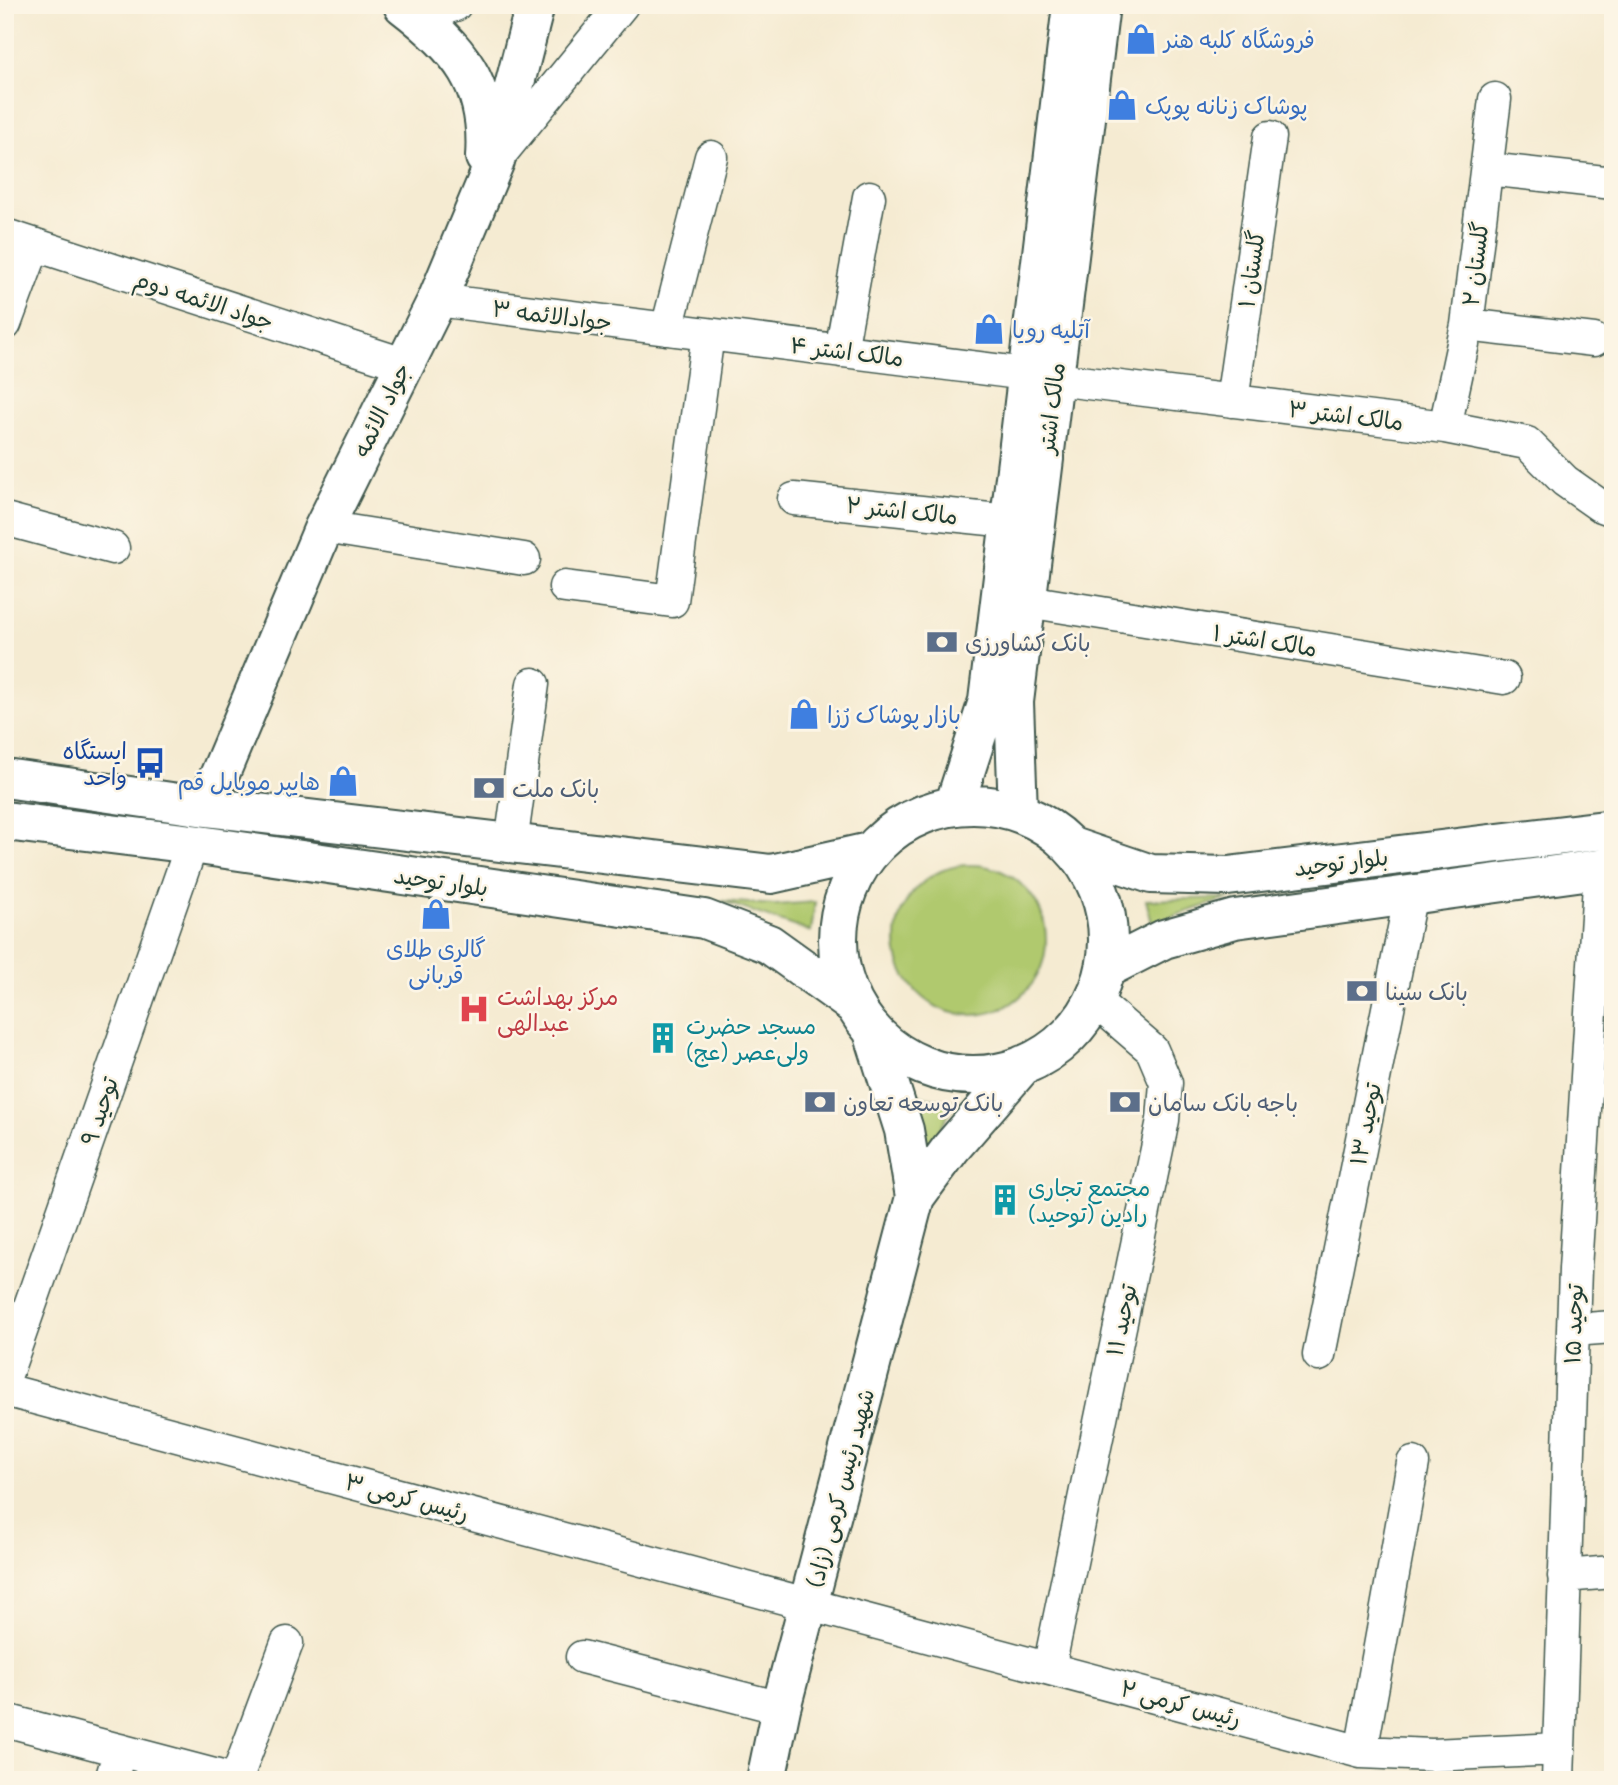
<svg xmlns="http://www.w3.org/2000/svg" width="1618" height="1785" font-family="'Patrick Hand','Playpen Sans Arabic',sans-serif">
<style>
.green{fill:#b0c96e;stroke:#688351;stroke-width:2}
.lines{fill:none;stroke-linecap:round;stroke-linejoin:round}
.minor-casing{stroke:#3f574c;stroke-width:35}
.major-casing{stroke:#3f574c;stroke-width:42}
.minor{stroke:#fff;stroke-width:32}
.major{stroke:#fff;stroke-width:38}
.labels{text-anchor:middle;dominant-baseline:central;stroke-width:5;stroke-linejoin:round;paint-order:stroke}
.shop-label{font-size:23px;fill:#366cbe;stroke:#fcf5e5;text-anchor:start}
.street-label{font-size:23px;fill:#1f3d34;stroke:#fcf5e5}
.service-label{font-size:23px;fill:#4e5e75;stroke:#fcf5e5;text-anchor:start}
.transit-label{font-size:23px;fill:#164399;stroke:#fcf5e5;text-anchor:end}
.health-label{font-size:23px;fill:#be3a42;stroke:#fcf5e5;text-anchor:start}
.culture-label{font-size:23px;fill:#0d838f;stroke:#fcf5e5;text-anchor:start}
</style>
<rect width="100%" height="100%" fill="#fcf5e5"/>
<filter id="ink" filterUnits="userSpaceOnUse"><feTurbulence type="fractalNoise" baseFrequency=".0143" numOctaves="2"/><feDisplacementMap in="SourceGraphic" scale="14" xChannelSelector="R" yChannelSelector="G"/><feConvolveMatrix kernelMatrix="1 2 1 2 8 2 1 2 1" color-interpolation-filters="sRGB"/></filter>
<filter id="wash" filterUnits="userSpaceOnUse"><feTurbulence type="fractalNoise" baseFrequency=".00686" numOctaves="4" result="noise"/><feDisplacementMap in="SourceGraphic" scale="28" xChannelSelector="R" yChannelSelector="G"/><feGaussianBlur stdDeviation="1.57" result="paint"/><feColorMatrix in="noise" values="0 0 0 0 0 0 0 0 0 0 0 0 0 0 0 0 0 1.4 0 .05"/><feComposite in="paint" operator="in"/></filter>
<g filter="url(#wash)">
<rect width="100%" height="100%" fill="#f5ebd2"/>
<path class="green" d="M896 940a75 75 0 1 1 150 0a75 75 0 1 1-150 0Z
M 1229,898 L 1152,923 L 1146,900 Z
M 722,901 L 775,905 L 815,902 L 811,932 Z
M 916,1095 L 956,1102 L 924,1154 Z"/>
</g>
<g filter="url(#ink)">
<g class="lines">
<defs>
<path id="minor" d="M 406,5 L 427,13 L 455,5
M 498,157 L 622,5
M 1487,169 L 1613,183
M 5,235 L 403,364
M 437,300 L 1027,374
M 5,324 L 34,246
M 1467,325 L 1594,340
M 667,329 L 711,157
M 841,351 L 869,197
M 1055,379 L 1445,427 L 1527,443 L 1565,481 L 1599,505 L 1613,510
M 1232,401 L 1270,137
M 1445,427 L 1467,325 L 1495,99
M 794,499 L 1009,521
M 5,519 L 113,548
M 324,527 L 524,559
M 565,587 L 672,601 L 708,334
M 1027,601 L 1504,678
M 511,844 L 533,684
M 1573,1330 L 1613,1327
M 1319,1355 L 1411,893
M 5,1377 L 192,844
M 5,1390 L 1361,1752 L 1432,1755 L 1559,1749
M 1564,1576 L 1613,1572
M 582,1657 L 781,1708
M 1049,1668 L 1163,1120 L 1166,1083 L 1152,1050 L 1094,1000
M 5,1720 L 233,1780
M 1361,1752 L 1413,1463
M 111,1780 L 120,1750
M 236,1780 L 287,1643
M 1558,1780 L 1575,1269 L 1600,868"/>
<path id="major" d="M 403,5 C 459,48 490,84 485,157
M 5,778 L 206,807 L 771,874 L 869,852
M838 940a135 135 0 1 1 270 0a135 135 0 1 1-270 0Z
M 954,806 L 988,701 L 1072,5
M 206,807 L 324,527 L 437,300 L 495,161 L 535,5
M 1018,812 L 1014,702 L 1100,5
M 5,821 L 192,844 L 704,919 L 769,944 L 854,1005
M 1072,847 L 1151,874 L 1228,876 L 1613,829
M 1105,969 L 1164,939 L 1235,919 L 1613,867
M 873,1032 L 904,1130 L 915,1197
M 766,1780 L 781,1708 L 915,1197 L 951,1148 L 1023,1065"/>
</defs>
<use href="#minor" class="minor-casing"/>
<use href="#major" class="major-casing"/>
<use href="#minor" class="minor"/>
<use href="#major" class="major"/>
</g>
</g>
<defs>
<symbol id="shop-bare" viewBox="-9 -9 18 18"><path d="M-5-2.5h2.3a2.7 3.5 0 0 1 5.4 0H5L5.5 6h-11ZM-1.5-2.5h3a1.5 2.3 0 0 0-3 0Z" fill="#3f7fe0" stroke="#fcf5e5" stroke-width="2.5" paint-order="stroke"/></symbol>
<symbol id="bank-bare" viewBox="-9 -9 18 18"><path d="M-6-4H6V4H-6ZM0-2.3a2.3 2.3 0 1 0 0 4.6a2.3 2.3 0 1 0 0-4.6Z" fill="#5c6f8a" stroke="#fcf5e5" stroke-width="2.5" paint-order="stroke"/></symbol>
<symbol id="bus-bare" viewBox="-9 -9 18 18"><path d="M-5-6H5V4H4V6H2V4H-2V6H-4V4H-5ZM-3.5-4V0h7V-4ZM-3.5 1.2v1.5H-2V1.2ZM2 1.2v1.5H3.5V1.2Z" fill="#1a4fb4" stroke="#fcf5e5" stroke-width="2.5" paint-order="stroke"/></symbol>
<symbol id="hospital-bare" viewBox="-9 -9 18 18"><path d="M-5-5h3v3.5h4V-5h3V5h-3V1.5h-4V5h-3Z" fill="#e0444e" stroke="#fcf5e5" stroke-width="2.5" paint-order="stroke"/></symbol>
<symbol id="building-bare" viewBox="-9 -9 18 18"><path d="M-4-6H4V6H1V3H-1V6H-4ZM-2.5-4.3h1.7v1.8h-1.7ZM.8-4.3h1.7v1.8H.8ZM-2.5-1h1.7V.8h-1.7ZM.8-1h1.7V.8H.8Z" fill="#0f9aa8" stroke="#fcf5e5" stroke-width="2.5" paint-order="stroke"/></symbol>
</defs>
<g fill-rule="evenodd">
<use href="#shop-bare" x="1119" y="17" width="44" height="44"/>
<use href="#shop-bare" x="1100" y="83" width="44" height="44"/>
<use href="#shop-bare" x="967" y="307" width="44" height="44"/>
<use href="#bank-bare" x="920" y="620" width="44" height="44"/>
<use href="#shop-bare" x="782" y="692" width="44" height="44"/>
<use href="#bus-bare" x="128" y="741" width="44" height="44"/>
<use href="#shop-bare" x="321" y="759" width="44" height="44"/>
<use href="#bank-bare" x="467" y="766" width="44" height="44"/>
<use href="#shop-bare" x="414" y="892" width="44" height="44"/>
<use href="#bank-bare" x="1340" y="969" width="44" height="44"/>
<use href="#hospital-bare" x="452" y="987" width="44" height="44"/>
<use href="#building-bare" x="641" y="1016" width="44" height="44"/>
<use href="#bank-bare" x="798" y="1080" width="44" height="44"/>
<use href="#bank-bare" x="1103" y="1080" width="44" height="44"/>
<use href="#building-bare" x="983" y="1178" width="44" height="44"/>
</g>
<g class="labels">
<g class="shop-label">
<text x="1164" y="39">فروشگاه کلبه هنر</text>
<text x="1145" y="105">پوشاک زنانه پوپک</text>
<text x="1012" y="329">آتلیه رویا</text>
<text x="827" y="714">بازار پوشاک رُزا</text>
<text x="320" y="781" text-anchor="end">هایپر موبایل قم</text>
<text x="436" y="948" text-anchor="middle">گالری طلای<tspan x="436" dy="26">قربانی</tspan></text>
</g>
<g class="street-label">
<text transform="translate(1475 264) rotate(-83)">گلستان ۲</text>
<text transform="translate(1251 269) rotate(-82)">گلستان ۱</text>
<text transform="translate(204 300) rotate(18)">جواد الائمه دوم</text>
<text transform="translate(552 315) rotate(7)">جوادالائمه ۳</text>
<text transform="translate(847 351) rotate(7)">مالک اشتر ۴</text>
<text transform="translate(1051 408) rotate(-83)">مالک اشتر</text>
<text transform="translate(381 410) rotate(-64)">جواد الائمه</text>
<text transform="translate(1346 415) rotate(7)">مالک اشتر ۳</text>
<text transform="translate(902 510) rotate(6)">مالک اشتر ۲</text>
<text transform="translate(1265 640) rotate(9)">مالک اشتر ۱</text>
<text transform="translate(1341 862) rotate(-7)">بلوار توحید</text>
<text transform="translate(441 881) rotate(8)">بلوار توحید</text>
<text transform="translate(99 1111) rotate(-71)">توحید ۹</text>
<text transform="translate(1365 1124) rotate(-79)">توحید ۱۳</text>
<text transform="translate(1121 1320) rotate(-78)">توحید ۱۱</text>
<text transform="translate(1573 1324) rotate(-88)">توحید ۱۵</text>
<text transform="translate(840 1488) rotate(-75)">شهید رئیس کرمی (زاد)</text>
<text transform="translate(407 1497) rotate(15)">رئیس کرمی ۳</text>
<text transform="translate(1181 1703) rotate(15)">رئیس کرمی ۲</text>
</g>
<g class="service-label">
<text x="965" y="642">بانک کشاورزی</text>
<text x="512" y="788">بانک ملت</text>
<text x="1385" y="991">بانک سینا</text>
<text x="843" y="1102">بانک توسعه تعاون</text>
<text x="1148" y="1102">باجه بانک سامان</text>
</g>
<g class="transit-label">
<text x="127" y="750">ایستگاه<tspan x="127" dy="26">واحد</tspan></text>
</g>
<g class="health-label">
<text x="497" y="996">مرکز بهداشت<tspan x="497" dy="26">عبدالهی</tspan></text>
</g>
<g class="culture-label">
<text x="686" y="1025">مسجد حضرت<tspan x="686" dy="26">ولی‌عصر (عج)</tspan></text>
<text x="1028" y="1187">مجتمع تجاری<tspan x="1028" dy="26">رادین (توحید)</tspan></text>
</g>
</g>
<rect width="1618" height="1785" fill="none" stroke="#fcf5e5" stroke-width="28"/>
</svg>
